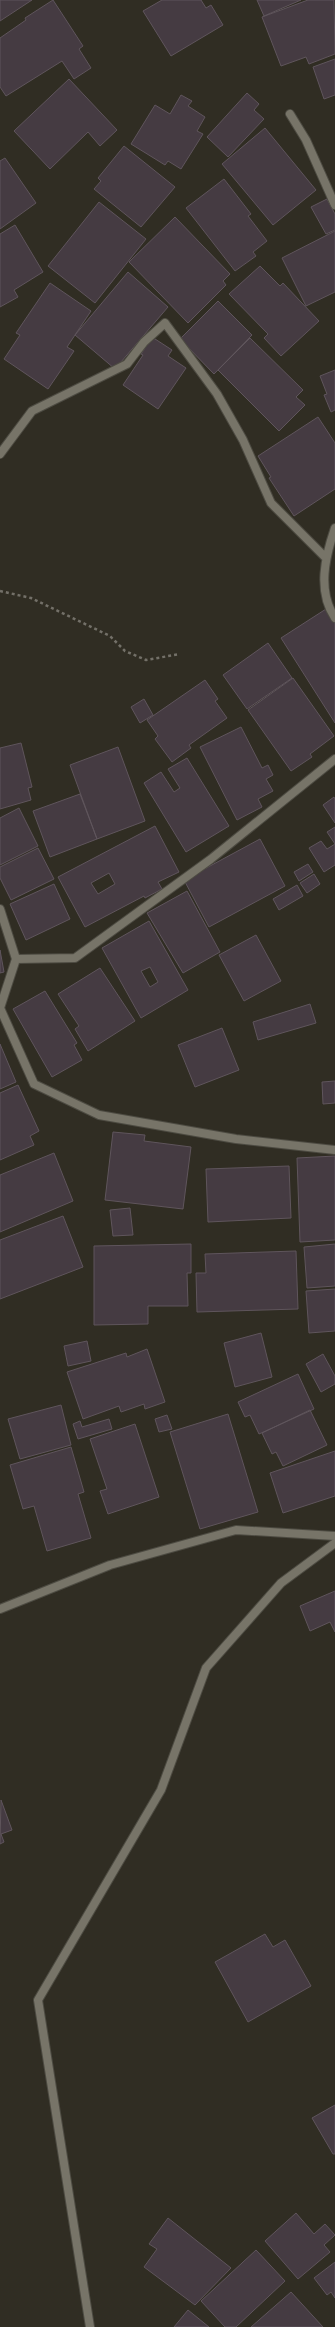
<svg xmlns="http://www.w3.org/2000/svg" width="335" height="2327" font-family="Signika,sans-serif">
<style>
.building{fill:#453b42;stroke:#5f555c;fill-rule:evenodd}
.lines{fill:none;stroke-linecap:round;stroke-linejoin:round}
.minor-casing{stroke:#4d4b42;stroke-width:10}
.path{stroke:#737068;stroke-width:2.5;stroke-dasharray:3 3;stroke-linecap:butt}
.minor{stroke:#777468;stroke-width:8}
</style>
<rect width="100%" height="100%" fill="#302d23"/>
<path class="building" d="M 0,0 L 32,0 L 0,21 Z
M 53,0 L 83,46 L 79,49 L 91,68 L 74,79 L 62,61 L 6,96 L 0,87 L 0,38 L 26,20 L 25,18 Z
M 162,0 L 201,0 L 206,8 L 211,5 L 223,25 L 171,56 L 143,11 Z
M 257,0 L 301,0 L 264,16 Z
M 308,0 L 334,0 L 335,54 L 309,64 L 306,57 L 281,66 L 262,17 Z
M 335,59 L 335,95 L 324,99 L 313,67 Z
M 69,79 L 117,130 L 100,146 L 88,132 L 50,169 L 14,131 Z
M 247,93 L 259,104 L 254,110 L 264,119 L 228,157 L 207,137 Z
M 181,95 L 192,101 L 188,106 L 205,117 L 197,131 L 203,134 L 181,169 L 168,161 L 165,165 L 131,144 L 155,105 L 170,114 Z
M 265,128 L 316,190 L 273,225 L 222,164 Z
M 124,146 L 175,187 L 141,227 L 94,189 L 101,181 L 98,178 Z
M 5,158 L 36,203 L 0,229 L 0,161 Z
M 224,179 L 251,214 L 248,216 L 267,241 L 253,252 L 256,256 L 235,271 L 186,208 Z
M 327,199 L 335,214 L 335,230 L 326,234 L 311,207 Z
M 99,202 L 146,239 L 95,303 L 48,266 Z
M 175,217 L 230,274 L 223,281 L 226,285 L 188,323 L 129,262 Z
M 15,225 L 43,272 L 14,290 L 18,297 L 0,307 L 0,234 Z
M 335,231 L 335,292 L 306,306 L 282,258 Z
M 260,266 L 280,286 L 283,283 L 319,321 L 281,356 L 264,338 L 268,334 L 229,294 Z
M 128,272 L 168,307 L 115,369 L 75,335 Z
M 50,283 L 91,311 L 67,347 L 74,351 L 48,389 L 4,359 L 20,335 L 16,333 Z
M 218,301 L 252,335 L 214,374 L 180,339 Z
M 152,337 L 172,350 L 168,356 L 186,368 L 158,409 L 123,385 L 143,355 L 141,354 Z
M 250,338 L 303,390 L 296,397 L 305,405 L 279,431 L 218,370 Z
M 335,370 L 335,410 L 331,412 L 324,395 L 327,394 L 320,376 Z
M 318,417 L 335,443 L 335,489 L 294,516 L 269,478 L 271,477 L 258,456 Z
M 326,609 L 335,623 L 335,723 L 281,638 Z
M 268,643 L 292,678 L 247,709 L 223,675 Z
M 293,678 L 334,736 L 310,754 L 312,757 L 291,771 L 248,710 Z
M 205,680 L 218,699 L 215,701 L 227,718 L 189,745 L 191,748 L 172,762 L 155,739 L 158,736 L 147,720 Z
M 144,699 L 153,715 L 140,723 L 131,707 Z
M 241,727 L 262,768 L 268,765 L 273,775 L 266,779 L 273,791 L 258,799 L 262,807 L 237,820 L 200,747 Z
M 21,743 L 32,787 L 28,788 L 31,800 L 0,809 L 0,748 Z
M 118,747 L 145,821 L 97,839 L 70,765 Z
M 187,758 L 229,826 L 186,852 L 144,783 L 161,772 L 174,792 L 180,788 L 168,769 Z
M 80,794 L 97,839 L 50,857 L 33,811 Z
M 334,797 L 335,799 L 335,823 L 323,805 Z
M 19,808 L 38,846 L 0,865 L 0,818 Z
M 155,826 L 179,872 L 158,882 L 162,889 L 145,898 L 144,896 L 85,927 L 58,877 ZM 109,873 L 115,884 L 98,894 L 91,883 Z
M 335,827 L 335,865 L 324,872 L 309,848 L 321,841 L 327,849 L 335,844 L 327,832 Z
M 260,839 L 285,886 L 209,927 L 184,880 Z
M 38,848 L 54,879 L 11,900 L 0,878 L 0,867 Z
M 308,864 L 313,872 L 299,881 L 294,872 Z
M 314,874 L 320,884 L 307,893 L 300,883 Z
M 54,884 L 70,919 L 26,940 L 10,904 Z
M 297,885 L 303,896 L 279,910 L 273,899 Z
M 187,891 L 220,952 L 183,973 L 147,913 Z
M 149,921 L 188,990 L 141,1018 L 102,948 ZM 150,967 L 158,982 L 150,987 L 141,971 Z
M 256,935 L 281,981 L 244,1001 L 219,955 Z
M 0,950 L 4,972 L 0,973 Z
M 100,968 L 135,1021 L 88,1051 L 75,1029 L 79,1026 L 58,994 Z
M 45,991 L 77,1043 L 74,1045 L 82,1060 L 52,1077 L 13,1009 Z
M 310,1004 L 316,1023 L 258,1040 L 253,1022 Z
M 222,1028 L 239,1070 L 195,1087 L 178,1045 Z
M 0,1044 L 16,1082 L 0,1089 Z
M 335,1081 L 335,1103 L 323,1104 L 322,1082 Z
M 18,1085 L 39,1131 L 30,1136 L 34,1145 L 0,1160 L 0,1093 Z
M 113,1132 L 145,1135 L 144,1141 L 191,1147 L 183,1209 L 105,1200 Z
M 54,1153 L 73,1201 L 0,1232 L 0,1175 Z
M 335,1156 L 335,1240 L 300,1242 L 297,1158 Z
M 289,1166 L 291,1218 L 208,1222 L 206,1169 Z
M 130,1208 L 133,1235 L 113,1236 L 110,1210 Z
M 63,1216 L 83,1267 L 0,1299 L 0,1240 Z
M 191,1244 L 191,1273 L 187,1273 L 188,1306 L 148,1306 L 148,1324 L 94,1325 L 94,1246 Z
M 335,1244 L 335,1286 L 307,1288 L 304,1247 Z
M 296,1251 L 298,1309 L 197,1312 L 196,1273 L 206,1273 L 205,1254 Z
M 335,1289 L 335,1331 L 309,1333 L 306,1291 Z
M 261,1333 L 272,1377 L 235,1387 L 224,1343 Z
M 87,1341 L 91,1361 L 68,1366 L 64,1346 Z
M 147,1349 L 165,1402 L 145,1409 L 144,1404 L 121,1412 L 119,1406 L 83,1419 L 67,1372 L 126,1353 L 127,1357 Z
M 323,1354 L 335,1376 L 335,1384 L 321,1392 L 306,1364 Z
M 298,1374 L 314,1409 L 259,1434 L 250,1415 L 245,1417 L 238,1402 Z
M 61,1405 L 71,1445 L 20,1459 L 8,1419 Z
M 310,1410 L 327,1445 L 283,1466 L 276,1452 L 272,1454 L 262,1433 Z
M 228,1414 L 258,1512 L 200,1529 L 170,1432 Z
M 167,1415 L 172,1429 L 159,1432 L 155,1419 Z
M 109,1419 L 112,1429 L 78,1439 L 73,1424 L 80,1421 L 82,1427 Z
M 135,1424 L 159,1497 L 108,1514 L 100,1491 L 107,1489 L 90,1439 Z
M 71,1447 L 84,1492 L 78,1494 L 91,1538 L 47,1551 L 34,1506 L 23,1509 L 10,1465 Z
M 335,1451 L 335,1496 L 283,1513 L 270,1473 Z
M 335,1591 L 335,1632 L 330,1622 L 310,1631 L 300,1606 Z
M 1,1800 L 12,1830 L 1,1834 L 4,1842 L 0,1844 Z
M 265,1934 L 273,1947 L 285,1940 L 311,1986 L 248,2022 L 215,1962 Z
M 335,2105 L 335,2154 L 333,2154 L 312,2118 Z
M 296,2213 L 314,2234 L 325,2224 L 335,2235 L 324,2245 L 330,2252 L 298,2279 L 265,2241 Z
M 168,2218 L 231,2268 L 195,2305 L 144,2267 L 157,2249 L 149,2244 Z
M 256,2250 L 285,2281 L 236,2327 L 225,2327 L 201,2301 Z
M 335,2262 L 335,2298 L 331,2292 L 327,2295 L 314,2278 Z
M 291,2292 L 323,2327 L 251,2327 Z
M 188,2310 L 209,2327 L 174,2327 Z"/>
<g class="lines">
<defs>
<path id="minor" d="M 290,114 L 306,140 L 335,205
M 0,454 L 32,411 L 127,364 L 144,342 L 165,323 L 217,394 L 243,440 L 271,503 L 325,557
M 335,528 C 325,557 317,591 335,618
M 0,909 L 16,959 L 0,1008 L 34,1084 L 99,1115 L 236,1139 L 335,1150
M 16,959 L 75,958 L 211,859 L 335,759
M 0,1609 L 110,1565 L 236,1530 L 335,1536
M 90,2327 L 38,2000 L 161,1790 L 206,1668 L 281,1583 L 335,1543"/>
</defs>
<use href="#minor" class="minor-casing"/>
<path class="path" d="M 0,591 L 31,598 L 110,636 L 125,651 L 146,660 L 180,654"/>
<use href="#minor" class="minor"/>
</g>
</svg>
